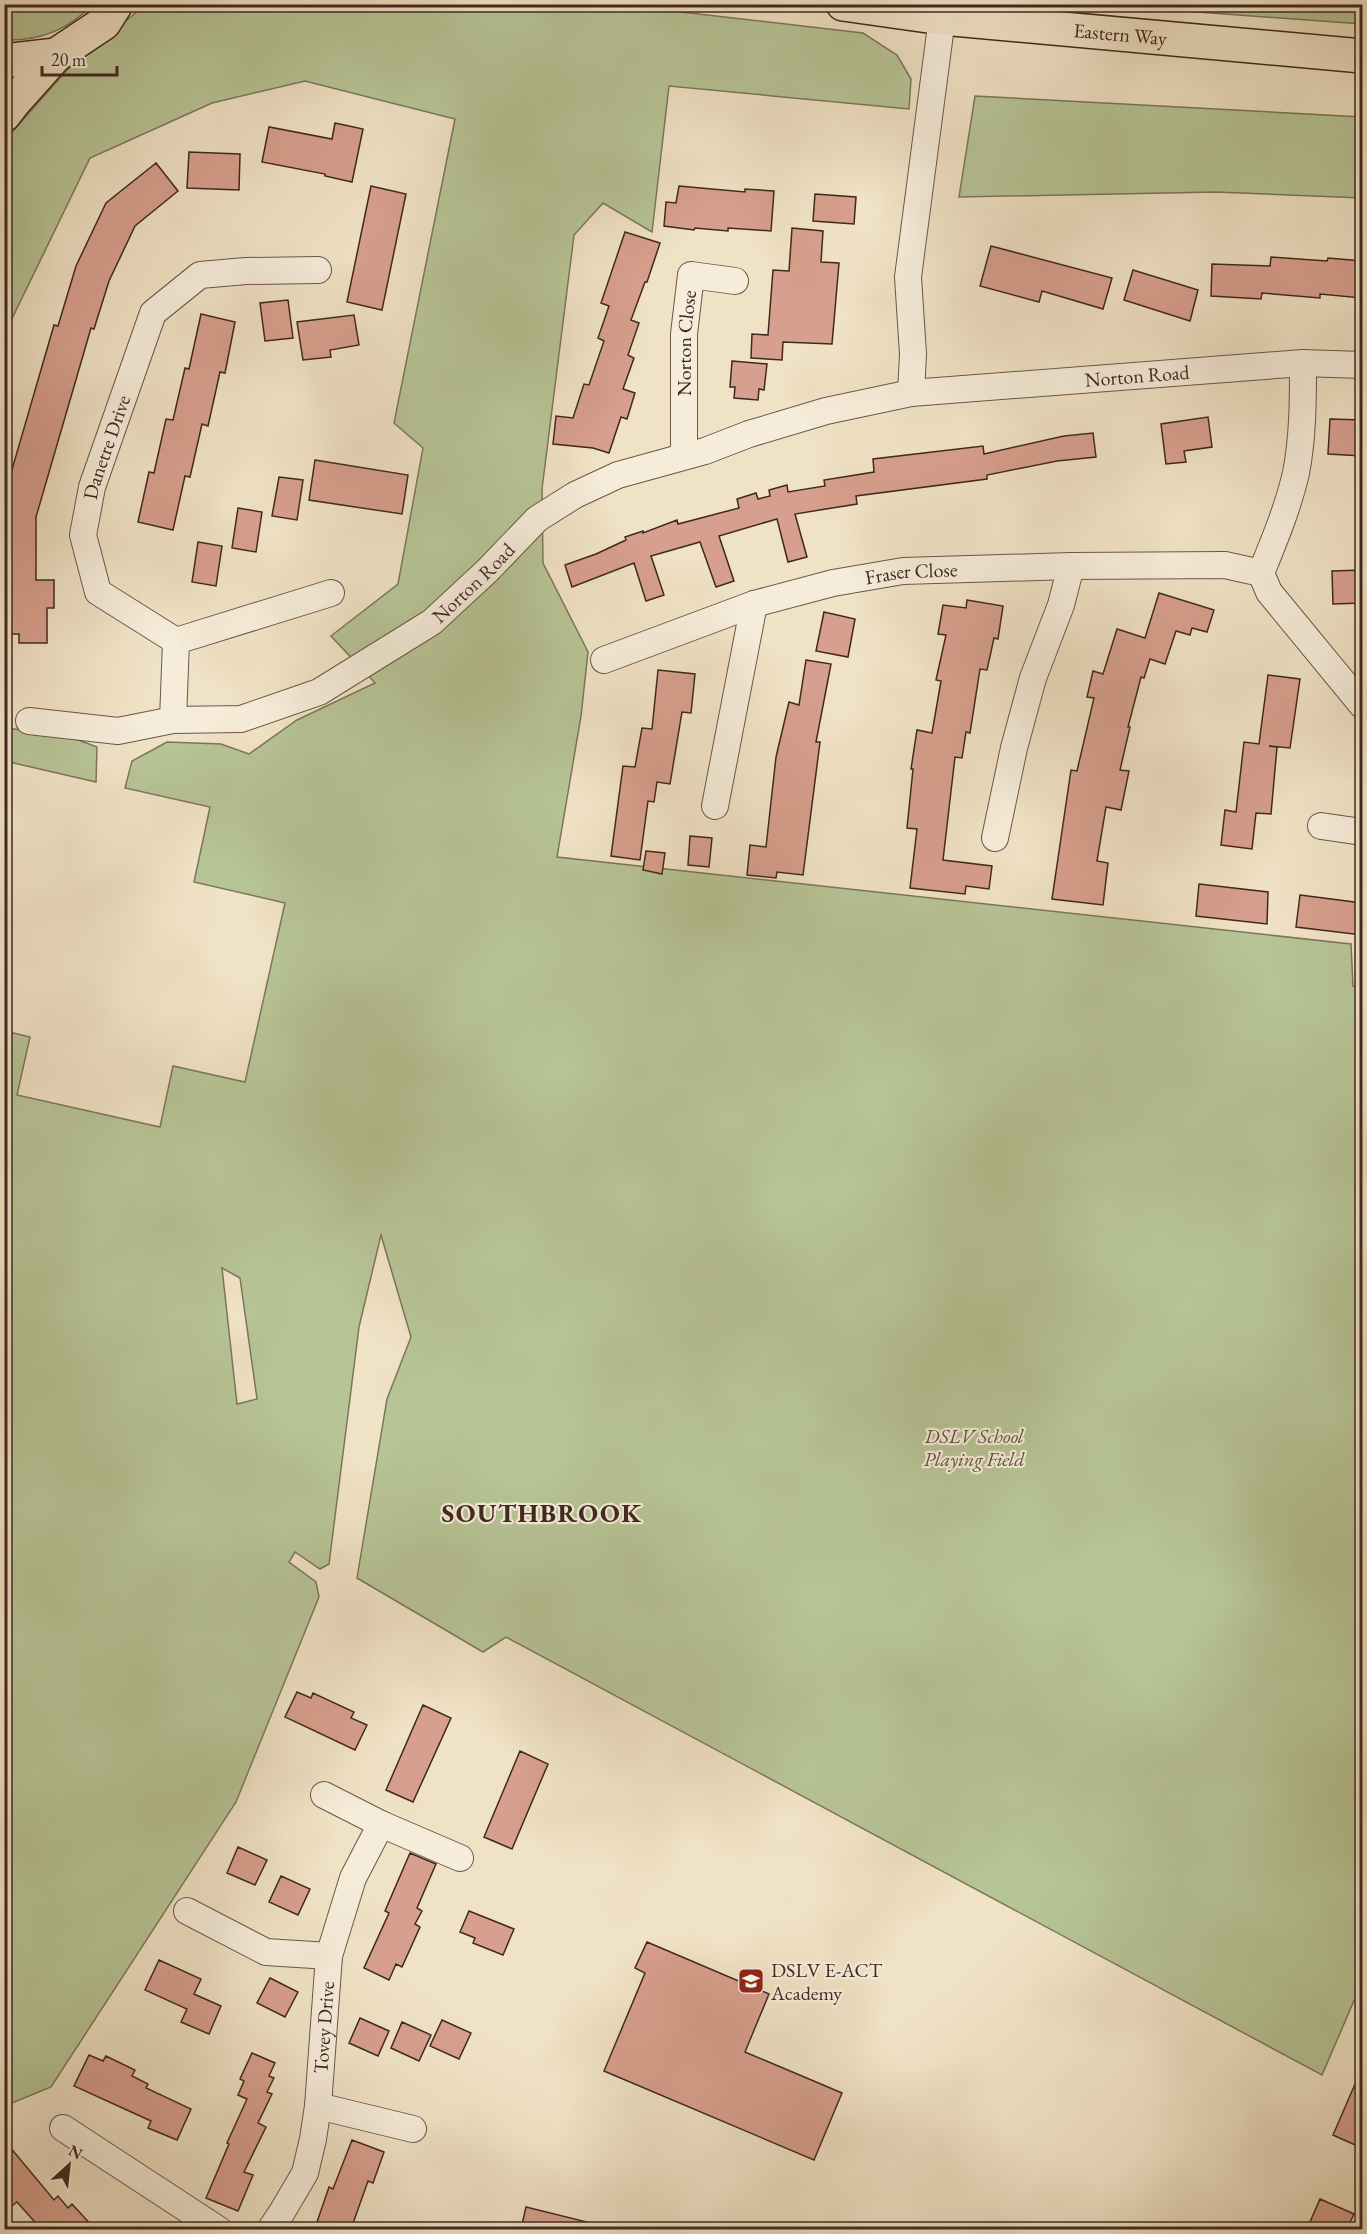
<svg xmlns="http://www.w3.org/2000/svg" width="1367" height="2234" font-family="'EB Garamond',serif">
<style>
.green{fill:#b7c496;stroke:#7c765b;stroke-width:1.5;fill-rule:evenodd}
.building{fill:#d79f8d;stroke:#402820;stroke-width:1.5}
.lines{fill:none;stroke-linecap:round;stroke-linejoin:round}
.minor-casing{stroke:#6c5649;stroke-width:28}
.major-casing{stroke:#402820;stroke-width:36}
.minor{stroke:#f5ecd9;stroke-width:26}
.major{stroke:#f0e2c5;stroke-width:33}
.labels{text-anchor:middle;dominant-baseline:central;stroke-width:4.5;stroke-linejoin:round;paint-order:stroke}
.street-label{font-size:20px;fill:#402820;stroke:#f5ecd9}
.park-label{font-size:20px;font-style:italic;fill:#5e4f3e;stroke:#f5ecd9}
.poi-label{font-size:20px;fill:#402820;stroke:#f5ecd9;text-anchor:start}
.district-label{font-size:26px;font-weight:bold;letter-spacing:1.5px;fill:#402820;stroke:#f5ecd9}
</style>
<rect width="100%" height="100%" fill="#f0e2c5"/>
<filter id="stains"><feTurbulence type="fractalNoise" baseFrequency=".00333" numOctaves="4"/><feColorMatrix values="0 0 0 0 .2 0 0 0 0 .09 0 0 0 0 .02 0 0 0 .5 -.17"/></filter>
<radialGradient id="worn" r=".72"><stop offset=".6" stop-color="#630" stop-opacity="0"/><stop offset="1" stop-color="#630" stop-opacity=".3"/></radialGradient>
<path class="green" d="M 5,4 L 92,4 L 92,5 C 68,30 39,41 5,40 Z
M 145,5 L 620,5 L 863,33 L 897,55 L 911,79 L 909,109 L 669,86 L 652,232 L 603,203 L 574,235 L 542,489 L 543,563 L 588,652 L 581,716 L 557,857 L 1351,944 L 1353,986 L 1362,989 L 1362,1982 L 1322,2075 L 506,1637 L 483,1652 L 357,1578 L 387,1399 L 411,1337 L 381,1235 L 359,1327 L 329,1564 L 320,1569 L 295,1552 L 289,1562 L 316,1582 L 319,1597 L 236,1802 L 51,2087 L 5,2106 L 5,1031 L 30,1037 L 17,1095 L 160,1127 L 173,1066 L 245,1082 L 285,903 L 194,882 L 210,807 L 125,788 L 132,761 L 167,742 L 221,744 L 249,754 L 297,720 L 375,683 L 331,636 L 398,584 L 423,448 L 394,423 L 455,119 L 305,81 L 212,103 L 90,158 L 5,333 L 5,140 L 66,71 ZM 222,1268 L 240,1278 L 257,1399 L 237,1404 Z
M 1101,5 L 1362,5 L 1362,24 Z
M 975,96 L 1362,117 L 1362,198 L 1216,192 L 959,197 Z
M 5,728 L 65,735 L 97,747 L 96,782 L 5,761 Z"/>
<path class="building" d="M 335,123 L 363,129 L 352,182 L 325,176 L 325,174 L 262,162 L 269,127 L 332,139 Z
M 189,152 L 240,154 L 239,190 L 187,188 Z
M 156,163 L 178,191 L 135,226 L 109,281 L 94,329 L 91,328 L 36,517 L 36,580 L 54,580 L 54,608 L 47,608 L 47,643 L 19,643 L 19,634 L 4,634 L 4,497 L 54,325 L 58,326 L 76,266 L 106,203 Z
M 371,186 L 406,194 L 382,310 L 347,302 Z
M 679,186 L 745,192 L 745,189 L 774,191 L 771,231 L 728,228 L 728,231 L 695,228 L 694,230 L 664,226 L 666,202 L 676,203 Z
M 815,194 L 856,197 L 854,224 L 813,221 Z
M 792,228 L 823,231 L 821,262 L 839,263 L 832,344 L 783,342 L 782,360 L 751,358 L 752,334 L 768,335 L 773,270 L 789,271 Z
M 625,232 L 660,243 L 647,282 L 645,282 L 631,320 L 639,323 L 628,355 L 634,358 L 623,389 L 635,393 L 627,419 L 621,417 L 609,453 L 593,448 L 553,444 L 556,416 L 573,418 L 584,384 L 589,385 L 604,341 L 598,338 L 609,306 L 601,303 Z
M 991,246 L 1112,278 L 1103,309 L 1042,291 L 1039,302 L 980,286 Z
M 1271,257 L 1327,261 L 1328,258 L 1362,261 L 1362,298 L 1320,294 L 1320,298 L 1262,293 L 1261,299 L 1211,296 L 1212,264 L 1270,266 Z
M 1133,270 L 1198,290 L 1190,321 L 1124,300 Z
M 288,300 L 293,338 L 265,341 L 260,303 Z
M 201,314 L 235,322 L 225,373 L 220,372 L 208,426 L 202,424 L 190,477 L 185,476 L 173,530 L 138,522 L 149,472 L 154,473 L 166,419 L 173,420 L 185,368 L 189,369 Z
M 354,315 L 359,345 L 330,350 L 331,357 L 303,360 L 297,322 Z
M 732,361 L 767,364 L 764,390 L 759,389 L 758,400 L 734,398 L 735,387 L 730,387 Z
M 1208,417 L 1212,447 L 1184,451 L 1186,462 L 1166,464 L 1161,424 Z
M 1330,419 L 1362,420 L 1362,456 L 1328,454 Z
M 1093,433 L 1096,457 L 1057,461 L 987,475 L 987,479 L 856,496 L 857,504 L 795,514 L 807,557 L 788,562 L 777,519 L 719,536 L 734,581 L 716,587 L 700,542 L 651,556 L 664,595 L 646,601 L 634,563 L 572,587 L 565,565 L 596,554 L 626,540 L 625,537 L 643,531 L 643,533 L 677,520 L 678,524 L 739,508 L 737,499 L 756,493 L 758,499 L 770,496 L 769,490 L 787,485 L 788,492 L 825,486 L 824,480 L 874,472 L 873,459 L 983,446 L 984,454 L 1064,436 Z
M 315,460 L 408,475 L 402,514 L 309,500 Z
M 279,477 L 303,480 L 297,520 L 272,516 Z
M 238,508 L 262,512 L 256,552 L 232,548 Z
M 198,542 L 222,546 L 216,586 L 192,582 Z
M 1362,570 L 1362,603 L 1333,604 L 1332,571 Z
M 1159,593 L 1214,610 L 1207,632 L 1192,628 L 1190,635 L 1176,631 L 1165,664 L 1150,659 L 1144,678 L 1141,677 L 1128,727 L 1130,727 L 1120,770 L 1129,771 L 1121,810 L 1106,807 L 1097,861 L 1108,863 L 1103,905 L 1052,899 L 1071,770 L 1077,771 L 1094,698 L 1087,697 L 1093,671 L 1103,674 L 1117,629 L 1145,638 Z
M 967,600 L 1003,606 L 998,639 L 994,638 L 987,670 L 980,669 L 970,733 L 966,732 L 962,758 L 955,757 L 943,860 L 992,866 L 989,889 L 966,886 L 965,894 L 910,888 L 917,829 L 907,828 L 913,769 L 911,769 L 917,730 L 932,733 L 941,681 L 936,680 L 946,635 L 938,634 L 943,605 L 966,608 Z
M 824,612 L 855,619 L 848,657 L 816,651 Z
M 806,660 L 831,664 L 816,742 L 820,742 L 803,875 L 777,872 L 776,878 L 747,875 L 750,845 L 766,847 L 776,757 L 789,702 L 799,705 Z
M 658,670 L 695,674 L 691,713 L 682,712 L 670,784 L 657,782 L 654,802 L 648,801 L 640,860 L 611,856 L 623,766 L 635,767 L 642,728 L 652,729 Z
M 1268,675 L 1300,679 L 1290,748 L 1269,746 L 1277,747 L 1271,814 L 1256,813 L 1252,849 L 1221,845 L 1225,810 L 1236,812 L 1244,742 L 1259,744 Z
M 690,836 L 712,838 L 709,867 L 688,865 Z
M 646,851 L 665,853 L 662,874 L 643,870 Z
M 1199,884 L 1268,892 L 1267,924 L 1196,916 Z
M 1300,895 L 1362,903 L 1362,935 L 1296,927 Z
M 297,1692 L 311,1698 L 313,1693 L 354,1712 L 351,1718 L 367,1725 L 355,1750 L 285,1717 Z
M 423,1705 L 451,1718 L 413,1802 L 386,1790 Z
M 520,1751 L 548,1764 L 512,1849 L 484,1837 Z
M 238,1847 L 267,1860 L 255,1885 L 227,1873 Z
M 410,1853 L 436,1864 L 417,1908 L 422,1911 L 415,1924 L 420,1927 L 402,1967 L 396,1964 L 389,1980 L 364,1968 L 389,1913 L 385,1911 Z
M 281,1876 L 310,1889 L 298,1915 L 269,1902 Z
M 469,1911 L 514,1929 L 503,1955 L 473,1943 L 475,1938 L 460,1932 Z
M 647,1942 L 769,1994 L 745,2052 L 842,2093 L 814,2160 L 604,2071 L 645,1973 L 635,1968 Z
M 159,1960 L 201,1979 L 194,1994 L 221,2006 L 209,2034 L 181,2022 L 187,2009 L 145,1990 Z
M 270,1978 L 298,1992 L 285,2017 L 257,2003 Z
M 360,2018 L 389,2031 L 378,2056 L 349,2043 Z
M 442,2020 L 471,2033 L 459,2059 L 430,2046 Z
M 402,2022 L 431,2035 L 419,2061 L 391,2048 Z
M 252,2053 L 275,2063 L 269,2076 L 274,2078 L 267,2092 L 272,2094 L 258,2123 L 266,2127 L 244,2172 L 253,2175 L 238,2211 L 206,2198 L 229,2144 L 227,2143 L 247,2099 L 238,2095 L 244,2081 L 240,2079 Z
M 89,2055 L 103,2061 L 106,2056 L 135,2070 L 132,2076 L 148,2084 L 146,2088 L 191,2109 L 177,2140 L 148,2128 L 151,2121 L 74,2086 Z
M 1362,2068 L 1362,2148 L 1333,2135 Z
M 4,2140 L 54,2200 L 58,2196 L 68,2208 L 72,2204 L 95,2229 L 41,2229 L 17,2202 L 4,2212 Z
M 352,2140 L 384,2152 L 373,2183 L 368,2181 L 351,2229 L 330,2229 L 316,2225 L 329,2187 L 333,2189 Z
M 1320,2199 L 1354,2214 L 1347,2229 L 1312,2229 L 1314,2224 L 1310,2222 Z
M 526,2207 L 587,2222 L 587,2229 L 521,2229 Z"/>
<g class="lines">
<defs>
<g id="minor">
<path d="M 911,393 L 913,354 L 908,277 L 942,18"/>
<path id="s1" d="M 684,455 L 684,334 L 691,275 L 735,281"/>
<path d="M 1261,573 C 1274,541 1288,508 1296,473 C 1303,437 1303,400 1303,363"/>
<path d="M 176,641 L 331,593"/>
<path id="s2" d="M 604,660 L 754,604 L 833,583 L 903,571 L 1071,566 L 1225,565 L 1261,573 L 1269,592 L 1362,705"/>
<path id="s3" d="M 173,720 L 176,641 L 98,592 L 83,535 L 92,487 L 153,313 L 200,275 L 246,271 L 318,270"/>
<path id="s4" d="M 29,721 L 118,731 L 173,720 L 241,719 L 319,692 L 432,622 L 488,570 L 537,519 L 575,495 L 618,475 L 705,451 L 749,434 L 826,411 L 911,393 L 1303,363 L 1362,365"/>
<path d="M 715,806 L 754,604"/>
<path d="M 1321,826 L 1362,832"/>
<path d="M 995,838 L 1014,748 L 1033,678 L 1061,605 L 1071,566"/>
<path d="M 324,1795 L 381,1824 L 460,1858"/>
<path d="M 187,1911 L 266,1952 L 329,1956"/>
<path d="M 318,2106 L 413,2129"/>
<path d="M 63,2128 L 219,2230"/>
<path id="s5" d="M 270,2230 L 282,2212 L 305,2173 L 313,2139 L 318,2106 L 329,1956 L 353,1878 L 381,1824"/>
</g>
<g id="major">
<path id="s6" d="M 843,4 L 942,18 L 1362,56"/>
<path d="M 4,61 L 56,55 L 104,23 L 116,4"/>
<path d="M 4,115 L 14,102 L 56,55"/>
</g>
</defs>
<use href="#minor" class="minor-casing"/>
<use href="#major" class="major-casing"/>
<use href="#minor" class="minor"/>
<use href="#major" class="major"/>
</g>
<defs>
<symbol id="school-square" viewBox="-11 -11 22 22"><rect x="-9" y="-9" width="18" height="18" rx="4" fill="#8f2418" stroke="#f5ecd9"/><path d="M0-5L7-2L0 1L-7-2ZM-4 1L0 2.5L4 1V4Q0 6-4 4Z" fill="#fff"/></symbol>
</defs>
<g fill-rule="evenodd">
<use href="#school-square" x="736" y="1966" width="30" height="30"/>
</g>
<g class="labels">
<g class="street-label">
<text stroke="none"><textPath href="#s6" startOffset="279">Eastern Way</textPath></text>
<text stroke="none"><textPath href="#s1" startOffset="112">Norton Close</textPath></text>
<text stroke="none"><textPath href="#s4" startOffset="1200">Norton Road</textPath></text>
<text stroke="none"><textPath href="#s3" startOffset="321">Danetre Drive</textPath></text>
<text stroke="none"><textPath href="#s2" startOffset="321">Fraser Close</textPath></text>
<text stroke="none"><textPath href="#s4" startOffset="486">Norton Road</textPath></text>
<text stroke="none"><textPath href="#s5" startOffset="214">Tovey Drive</textPath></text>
</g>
<g class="park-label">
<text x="974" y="1436">DSLV School<tspan x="974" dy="23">Playing Field</tspan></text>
</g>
<g class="poi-label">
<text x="771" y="1970">DSLV E-ACT<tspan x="771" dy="23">Academy</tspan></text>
</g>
<g class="district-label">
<text x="542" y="1513">SOUTHBROOK</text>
</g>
</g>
<rect width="1367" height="2234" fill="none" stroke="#f0e2c5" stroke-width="24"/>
<rect x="6" y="6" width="1355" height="2222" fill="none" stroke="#402820" stroke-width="3"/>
<rect x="12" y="12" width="1343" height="2210" fill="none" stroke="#402820" stroke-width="1.5"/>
<g transform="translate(69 2165) rotate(27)" stroke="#f5ecd9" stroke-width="4.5" paint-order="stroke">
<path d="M0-4.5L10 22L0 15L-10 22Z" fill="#402820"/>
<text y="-9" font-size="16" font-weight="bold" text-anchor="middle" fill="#402820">N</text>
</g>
<path d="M42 66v9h75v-9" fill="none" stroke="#402820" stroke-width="3"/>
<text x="51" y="66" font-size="18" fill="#402820" stroke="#f5ecd9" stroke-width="4.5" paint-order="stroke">20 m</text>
<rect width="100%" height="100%" filter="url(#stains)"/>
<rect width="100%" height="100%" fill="url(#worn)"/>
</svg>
